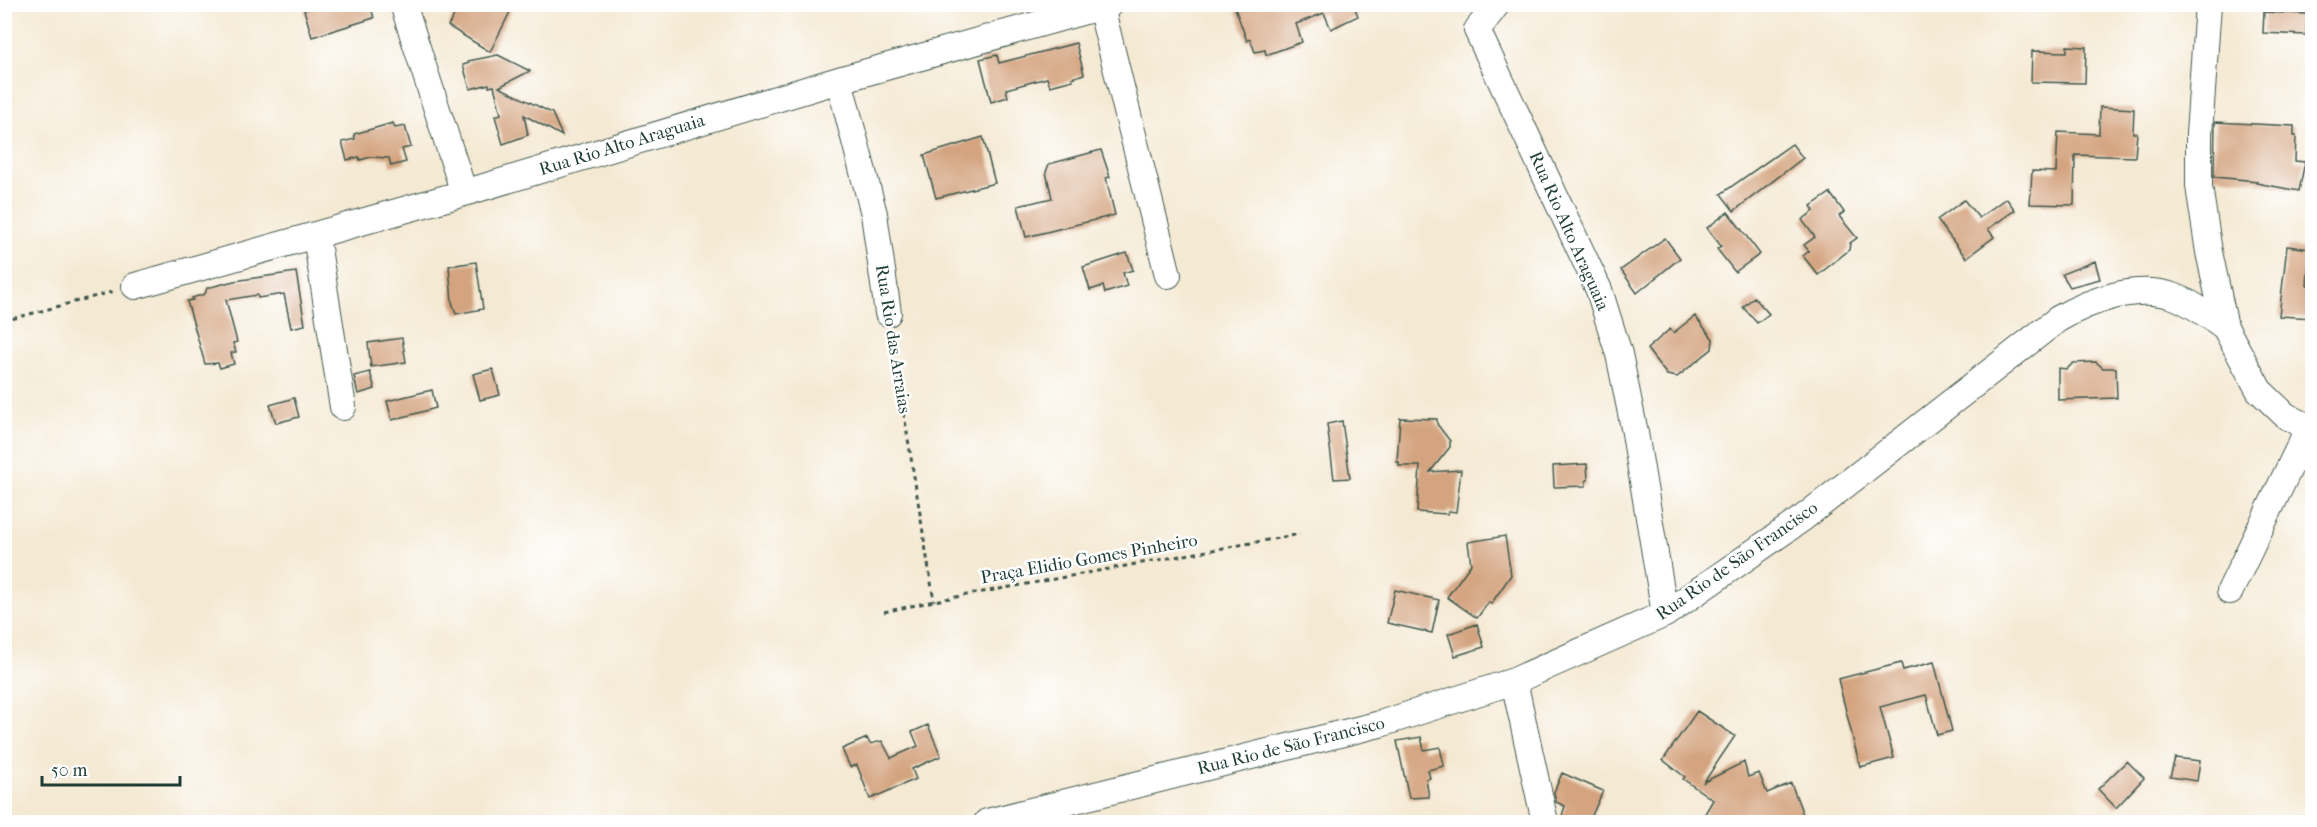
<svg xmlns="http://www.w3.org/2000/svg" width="2317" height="827" font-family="'IM FELL French Canon',serif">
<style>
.building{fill:#d4a480}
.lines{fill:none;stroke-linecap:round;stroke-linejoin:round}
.minor-casing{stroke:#3f574c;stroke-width:28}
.path{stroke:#3f574c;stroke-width:3;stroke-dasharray:4.5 4.5;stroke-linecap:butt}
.minor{stroke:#fff;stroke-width:26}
.labels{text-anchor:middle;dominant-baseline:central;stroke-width:5;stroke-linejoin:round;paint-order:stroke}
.street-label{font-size:18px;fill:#1f3d34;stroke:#fff}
</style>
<rect width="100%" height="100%" fill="#fff"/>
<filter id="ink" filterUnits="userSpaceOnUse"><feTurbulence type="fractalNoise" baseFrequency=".0167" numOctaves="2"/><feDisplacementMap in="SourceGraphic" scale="12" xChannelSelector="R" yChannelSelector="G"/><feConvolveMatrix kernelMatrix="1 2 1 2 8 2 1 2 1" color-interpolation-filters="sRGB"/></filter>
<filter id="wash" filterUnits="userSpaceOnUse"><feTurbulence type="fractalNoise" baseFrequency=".008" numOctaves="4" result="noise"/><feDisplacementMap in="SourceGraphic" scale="24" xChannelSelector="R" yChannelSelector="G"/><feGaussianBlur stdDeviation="1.35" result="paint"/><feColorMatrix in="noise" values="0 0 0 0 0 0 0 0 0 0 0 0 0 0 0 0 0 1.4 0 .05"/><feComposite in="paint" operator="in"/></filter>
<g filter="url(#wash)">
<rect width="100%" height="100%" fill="#f4e9d3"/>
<g id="blocks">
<path class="building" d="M 323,4 L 370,4 L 374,18 L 312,37 L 304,10 Z
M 469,4 L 500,4 L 511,10 L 490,52 L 448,26 L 456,12 L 470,9 Z
M 1244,4 L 1252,4 L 1252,6 L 1260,4 L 1353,4 L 1358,16 L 1331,29 L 1324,13 L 1296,24 L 1302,42 L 1266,55 L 1265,50 L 1255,52 L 1250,39 L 1247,41 L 1235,8 Z
M 2264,12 L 2307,14 L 2306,35 L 2263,33 Z
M 1076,43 L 1084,74 L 1072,78 L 1073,80 L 1050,86 L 1047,78 L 1006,89 L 1008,97 L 991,102 L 980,59 L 997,55 L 999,63 Z
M 2067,46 L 2086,47 L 2085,83 L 2031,82 L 2032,51 L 2067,52 Z
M 498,55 L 530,71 L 499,87 L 552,113 L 562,136 L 524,115 L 528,135 L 503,144 L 495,116 L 501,114 L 494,86 L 489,87 L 489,84 L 470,89 L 463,65 L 469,63 L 468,61 Z
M 2100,107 L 2134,109 L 2133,133 L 2137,133 L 2135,157 L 2075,155 L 2074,205 L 2030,204 L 2032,171 L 2056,172 L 2058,132 L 2099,134 Z
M 2215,122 L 2294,126 L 2294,136 L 2296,136 L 2295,161 L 2305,162 L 2299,191 L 2256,183 L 2257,181 L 2214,177 Z
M 393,123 L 395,128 L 405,126 L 411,147 L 402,149 L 406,162 L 391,166 L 389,158 L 371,157 L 360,160 L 359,157 L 347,160 L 342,142 L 355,139 L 354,134 Z
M 983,137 L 995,183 L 936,198 L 924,155 Z
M 1792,144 L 1803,158 L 1734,211 L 1721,194 Z
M 1101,150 L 1110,177 L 1106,178 L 1115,215 L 1026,237 L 1018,206 L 1052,198 L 1046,172 L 1049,164 Z
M 1830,193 L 1844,212 L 1839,216 L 1857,238 L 1850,243 L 1849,250 L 1818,275 L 1803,256 L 1809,251 L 1804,245 L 1815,237 L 1802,220 L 1814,211 L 1811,206 Z
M 2006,198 L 2015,210 L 1988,229 L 1994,237 L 1966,258 L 1937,220 L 1964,200 L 1979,218 Z
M 1728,212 L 1760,254 L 1735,272 L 1717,249 L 1721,246 L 1707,228 Z
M 1665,238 L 1680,258 L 1637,293 L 1621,270 Z
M 2287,246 L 2310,249 L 2307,285 L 2313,286 L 2313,318 L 2279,316 Z
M 1127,253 L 1133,270 L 1123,273 L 1127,286 L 1105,293 L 1103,286 L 1090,290 L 1083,267 Z
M 2095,261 L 2100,279 L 2070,287 L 2062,274 Z
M 476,262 L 483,309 L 456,314 L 452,302 L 449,266 Z
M 296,272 L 305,325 L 291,328 L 284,294 L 258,298 L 257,295 L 226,300 L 237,342 L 233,343 L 236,352 L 231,353 L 234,364 L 220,368 L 218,363 L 205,364 L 187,301 L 193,300 L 192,298 L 205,294 L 207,288 L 234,281 Z
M 1754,297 L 1769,314 L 1757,323 L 1743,307 Z
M 1695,316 L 1713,339 L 1712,349 L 1677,377 L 1667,375 L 1647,349 L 1670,329 L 1673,333 Z
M 402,338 L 406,362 L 371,367 L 368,343 Z
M 2096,362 L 2103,368 L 2116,368 L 2117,398 L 2058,400 L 2058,368 L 2067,369 L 2073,363 Z
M 493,369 L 500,395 L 480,400 L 473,374 Z
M 370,372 L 375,389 L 358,394 L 354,376 Z
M 432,390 L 436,408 L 392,420 L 387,401 Z
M 294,398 L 299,417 L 276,423 L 270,405 Z
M 1400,418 L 1437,419 L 1437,424 L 1450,441 L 1450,447 L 1430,472 L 1461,470 L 1456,512 L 1448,511 L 1447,514 L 1417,512 L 1420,466 L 1399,466 L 1399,462 L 1397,462 Z
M 1342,421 L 1350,478 L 1334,479 L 1327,424 Z
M 1587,464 L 1588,480 L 1586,480 L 1586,486 L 1554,487 L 1553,466 Z
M 1505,536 L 1511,575 L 1491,604 L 1489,602 L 1477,618 L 1447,597 L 1471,564 L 1468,542 Z
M 1395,590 L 1439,600 L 1432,633 L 1387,623 Z
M 1477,624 L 1484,647 L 1455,656 L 1448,634 Z
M 1934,662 L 1952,731 L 1937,735 L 1926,695 L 1880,707 L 1894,758 L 1860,767 L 1838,679 L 1901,663 L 1903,670 Z
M 1697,711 L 1735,736 L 1704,782 L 1744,762 L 1748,777 L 1759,773 L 1767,793 L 1791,783 L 1806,822 L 1700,822 L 1713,800 L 1683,779 L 1685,777 L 1663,760 Z
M 928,725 L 941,756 L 912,769 L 916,779 L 870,799 L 857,765 L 850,767 L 842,749 L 867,738 L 870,744 L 882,741 L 891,758 L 918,746 L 912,732 Z
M 1421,737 L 1424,750 L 1440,747 L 1444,766 L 1428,770 L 1430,778 L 1426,779 L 1429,797 L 1409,798 L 1397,741 Z
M 2175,758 L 2200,761 L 2197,781 L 2170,777 Z
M 2127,761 L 2144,778 L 2116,808 L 2098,789 Z
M 1562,773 L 1603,791 L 1589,822 L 1560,822 L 1565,806 L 1556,802 L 1554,792 Z"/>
</g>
</g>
<g filter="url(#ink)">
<use href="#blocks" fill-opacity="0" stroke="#3f574c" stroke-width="1.5"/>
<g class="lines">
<defs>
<path id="minor" d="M 403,4 L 464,193
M 1497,4 L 1477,30 L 1599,290 L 1619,354 L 1635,433 L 1665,614
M 2208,4 L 2199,134 L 2199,186 L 2209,252 L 2225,327 L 2259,390 L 2286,416 L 2312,429
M 1101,7 L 1168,275
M 839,80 L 874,214 L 888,313
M 316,236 L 343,407
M 135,286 L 464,193 L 839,80 L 1110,4
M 2230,591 L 2308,429
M 1514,681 L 1545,822
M 987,822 L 1380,724 L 1514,681 L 1665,614 L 1803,518 L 2058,319 C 2091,300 2135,284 2173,296 C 2191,302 2209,316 2225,327"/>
</defs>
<use href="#minor" class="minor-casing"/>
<path class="path" d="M 1460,4 L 1464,11
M 4,321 L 115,291
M 891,333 L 934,601
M 884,612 L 934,601 L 1300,534"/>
<use href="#minor" class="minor"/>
</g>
</g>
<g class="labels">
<g class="street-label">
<text transform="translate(622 145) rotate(-17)">Rua Rio Alto Araguaia</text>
<text transform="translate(1569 231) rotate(66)">Rua Rio Alto Araguaia</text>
<text transform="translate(893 339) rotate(81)">Rua Rio das Arraias</text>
<text transform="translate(1089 559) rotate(-10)">Praça Elidio Gomes Pinheiro</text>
<text transform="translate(1737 561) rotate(-35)">Rua Rio de São Francisco</text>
<text transform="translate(1291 746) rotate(-14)">Rua Rio de São Francisco</text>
</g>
</g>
<rect width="2317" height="827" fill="none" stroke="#fff" stroke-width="24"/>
<path d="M42 776v9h138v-9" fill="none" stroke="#1f3d34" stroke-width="3"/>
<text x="51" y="776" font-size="18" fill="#1f3d34" stroke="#ffffff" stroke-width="4.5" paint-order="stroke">50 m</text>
</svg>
